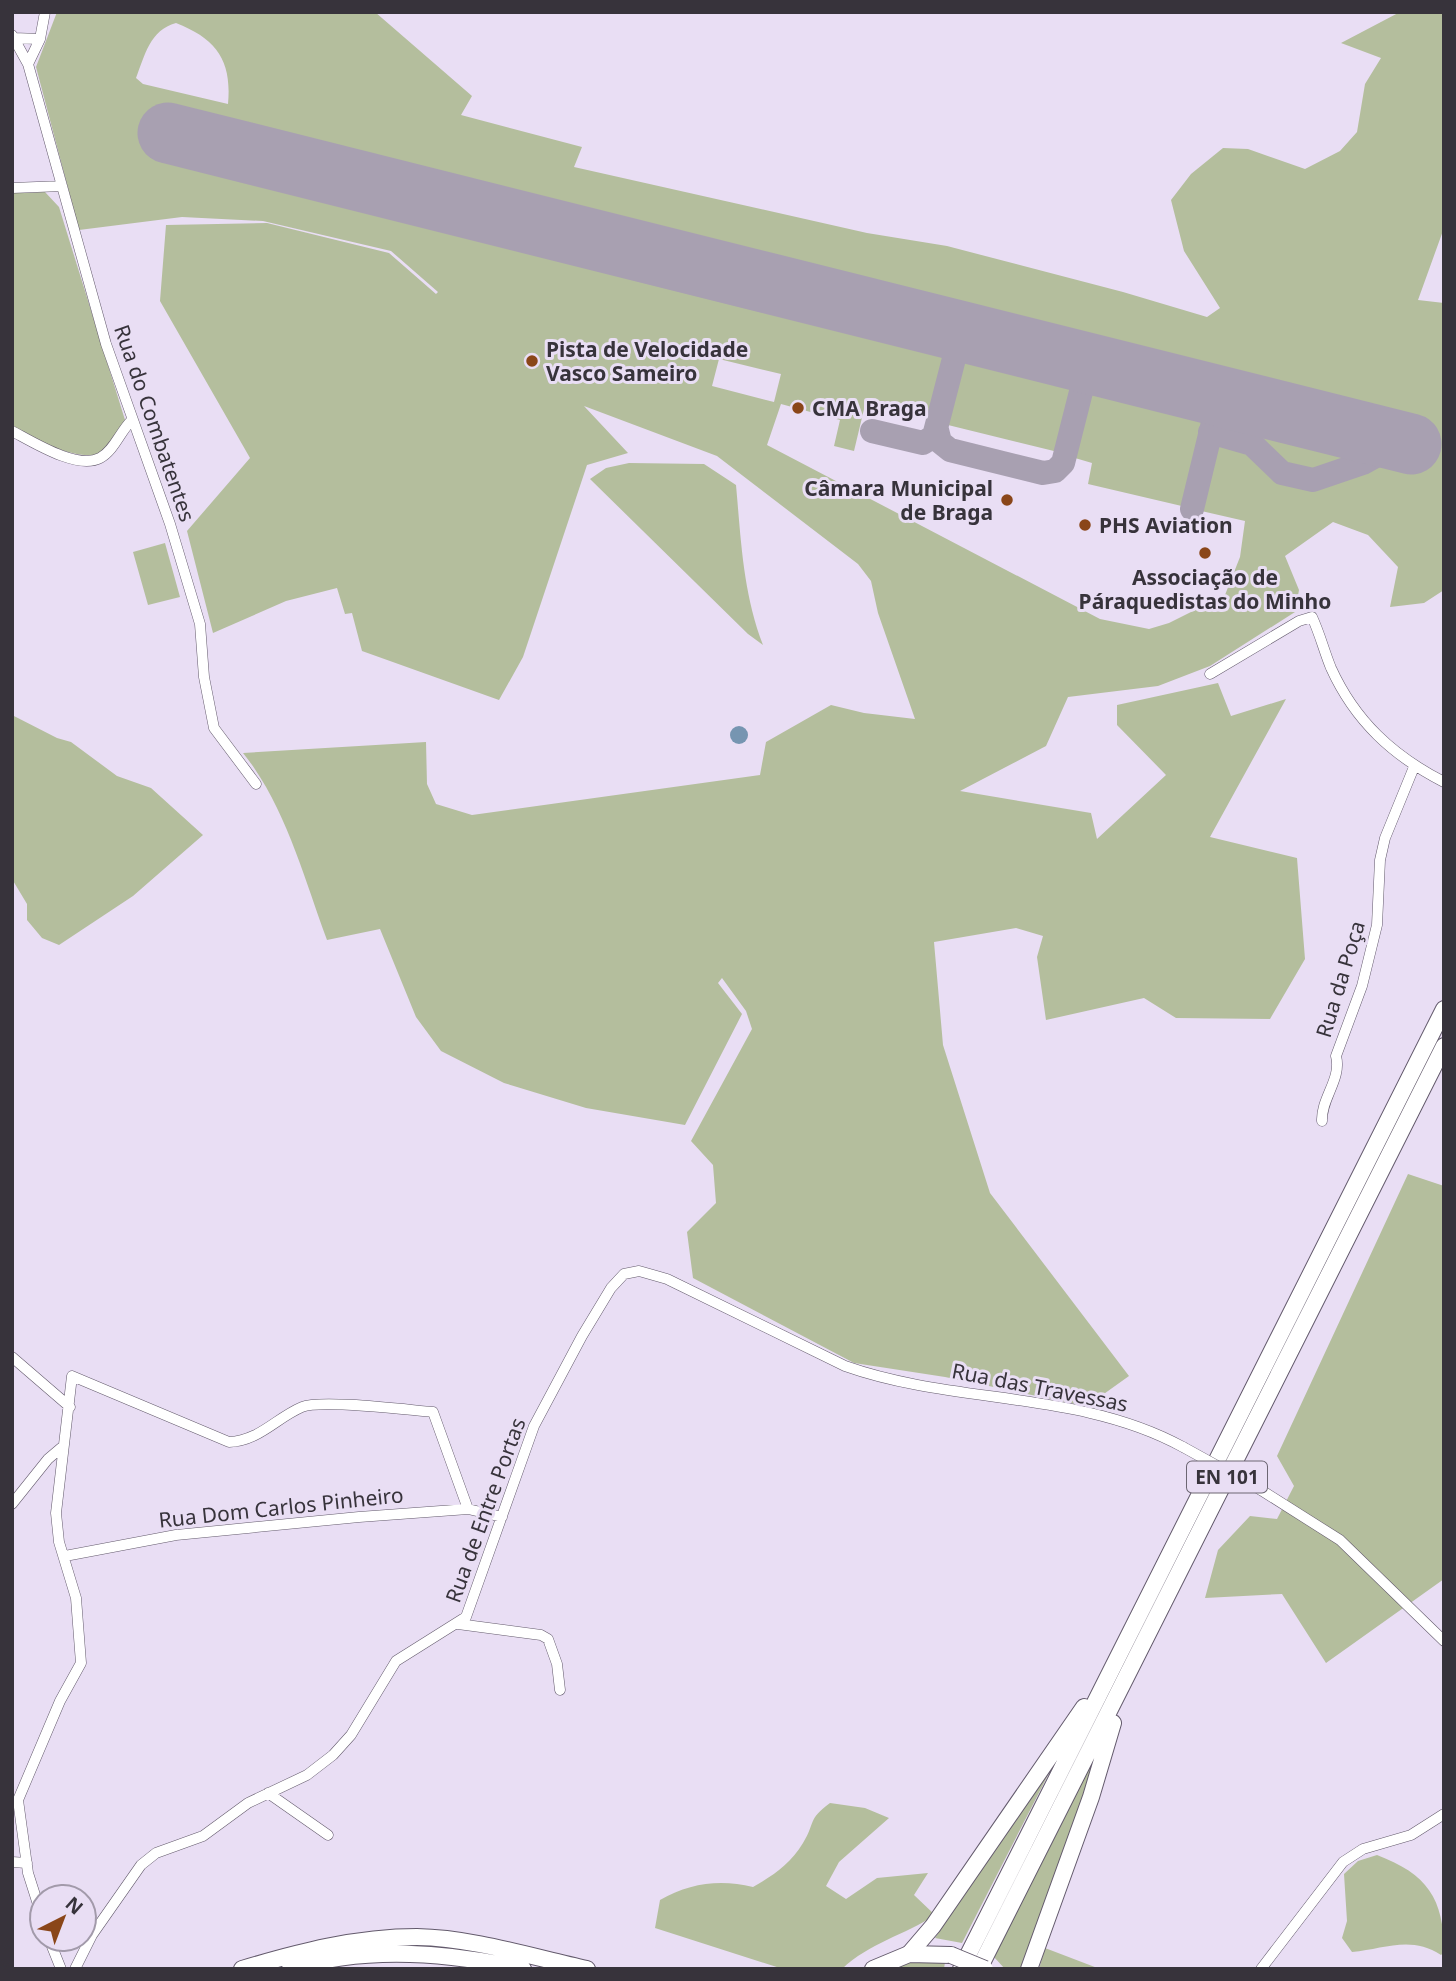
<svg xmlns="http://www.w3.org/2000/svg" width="1456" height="1981" font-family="'Noto Sans',sans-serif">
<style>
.green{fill:#b4be9d;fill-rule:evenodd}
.water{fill:#7695b1}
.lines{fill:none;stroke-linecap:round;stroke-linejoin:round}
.taxiway{stroke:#a8a0b1;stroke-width:24}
.runway{stroke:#a8a0b1;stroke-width:61}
.minor-casing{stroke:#635a6c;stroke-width:11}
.primary-casing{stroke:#635a6c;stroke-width:18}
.trunk-casing{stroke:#635a6c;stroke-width:18}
.minor{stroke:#fff;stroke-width:10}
.primary{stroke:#fff;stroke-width:16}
.trunk{stroke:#fff;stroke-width:16}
.minor-bridge-casing{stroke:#635a6c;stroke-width:11;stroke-linecap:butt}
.primary-bridge-casing{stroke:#635a6c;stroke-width:18;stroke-linecap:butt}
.minor-bridge{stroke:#fff;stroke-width:10}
.primary-bridge{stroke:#fff;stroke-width:16}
.poi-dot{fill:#8a4619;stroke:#e9def4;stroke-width:2.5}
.labels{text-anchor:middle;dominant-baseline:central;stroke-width:6;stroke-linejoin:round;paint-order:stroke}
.shield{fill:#e9def4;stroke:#6c6672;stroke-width:2}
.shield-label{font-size:19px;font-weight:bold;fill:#37333b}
.poi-label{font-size:21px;font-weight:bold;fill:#37333b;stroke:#e9def4;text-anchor:start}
.street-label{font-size:21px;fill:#37333b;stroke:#e9def4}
</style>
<rect width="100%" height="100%" fill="#e9def4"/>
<path class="green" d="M 57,12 L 375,12 L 472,96 L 461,115 L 582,147 L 574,167 L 867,233 L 947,246 L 1123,292 L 1207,317 L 1220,308 L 1184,251 L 1171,200 L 1191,174 L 1223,148 L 1248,149 L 1305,169 L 1340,151 L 1357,132 L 1365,84 L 1381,58 L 1341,43 L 1400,12 L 1444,12 L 1444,228 L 1418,300 L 1444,303 L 1444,590 L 1424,603 L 1390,607 L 1398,567 L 1368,535 L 1333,522 L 1285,556 L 1299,590 L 1295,612 L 1210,666 L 1158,686 L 1068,697 L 1046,746 L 960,791 L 1091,813 L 1097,839 L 1166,775 L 1117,725 L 1117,705 L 1218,683 L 1231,716 L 1286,699 L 1210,837 L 1297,858 L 1305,959 L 1270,1019 L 1176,1018 L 1144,998 L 1046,1020 L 1037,957 L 1043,936 L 1016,928 L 934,942 L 943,1045 L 990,1193 L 1129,1376 L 1101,1396 L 1100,1409 L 945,1377 L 854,1363 L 693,1278 L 687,1232 L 716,1203 L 713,1165 L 691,1141 L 752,1029 L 746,1011 L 722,978 L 718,983 L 742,1014 L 685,1125 L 586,1108 L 504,1083 L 441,1051 L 416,1017 L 380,929 L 327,940 C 304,878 285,805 243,753 L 426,742 L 427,784 L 436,804 L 472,815 L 760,775 L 766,742 L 831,705 L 864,713 L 915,719 L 878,613 L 871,581 L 858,564 L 717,456 L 584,406 L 628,453 L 587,465 L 523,657 L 499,700 L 362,651 L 352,613 L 345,614 L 337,588 L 286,601 L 213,633 L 187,531 L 250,458 L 160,301 L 166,225 L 267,223 L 389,253 L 436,294 L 438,292 L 391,251 L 263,221 L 182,217 L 79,230 L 36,67 ZM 176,23 C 217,39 232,61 228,104 L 143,84 L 136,78 C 145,55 150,30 176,23 ZM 172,116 L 764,268 L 1415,428 L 1408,460 L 1383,463 L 1314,486 L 1280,479 L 1247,449 L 1218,441 L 1197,510 L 1245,521 L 1240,557 L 1225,595 L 1169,623 L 1149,629 L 1100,619 L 767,445 L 781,404 L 840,420 L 834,446 L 854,451 L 865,405 L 931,420 L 948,353 L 944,343 L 164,148 ZM 719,359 L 781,374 L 774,402 L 712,386 Z
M 45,192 L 59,207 L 125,420 L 101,455 C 68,458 40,442 12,427 L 12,193 Z
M 967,349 L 1071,375 L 1075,378 L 1058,452 L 948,425 L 946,421 L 961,355 Z
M 1095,382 L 1199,408 L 1206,421 L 1186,507 L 1088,484 L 1092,463 L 1075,458 L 1072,453 L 1088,389 Z
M 1227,414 L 1347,445 L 1355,451 L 1354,458 L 1349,463 L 1318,473 L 1285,468 L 1255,440 L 1220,428 L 1221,418 Z
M 629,463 L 704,464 L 736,485 C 741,540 743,593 763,645 L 748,634 L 590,479 L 606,468 Z
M 165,543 L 180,597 L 148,605 L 133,552 Z
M 12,715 L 57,738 L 71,742 L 117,776 L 151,788 L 203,835 L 133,896 L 59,945 L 42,938 L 27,920 L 27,904 L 12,879 Z
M 1408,1174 L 1444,1186 L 1444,1579 L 1326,1663 L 1282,1594 L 1205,1598 L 1218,1550 L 1250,1516 L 1277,1519 L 1294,1486 L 1277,1456 Z
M 1065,1742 L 962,1943 L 935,1938 Z
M 1094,1756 L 1083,1797 L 1020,1969 L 1005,1969 L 994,1957 Z
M 830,1803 L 865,1808 L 889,1818 L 839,1862 L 826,1886 L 846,1899 L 877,1878 L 928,1873 L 914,1895 L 935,1915 C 905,1935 869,1943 842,1969 L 783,1969 L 655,1928 L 660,1900 C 690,1883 720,1879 753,1887 C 774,1875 790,1864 803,1843 C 816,1822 807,1820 830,1803 Z
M 1377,1855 C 1427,1874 1444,1898 1444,1952 L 1441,1955 C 1411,1935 1384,1949 1352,1952 L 1342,1938 L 1347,1921 L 1344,1874 L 1358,1861 Z
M 1045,1948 L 1100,1969 L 1039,1969 Z
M 945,1962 L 944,1969 L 887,1969 L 903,1963 Z"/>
<path class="water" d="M730 735a9 9 0 1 1 18 0a9 9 0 1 1-18 0Z"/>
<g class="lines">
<path class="taxiway" d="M 1216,410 L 1221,403 L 1238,401
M 937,430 L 940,442 L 950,450 L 1043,473 L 1055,471 L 1063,463 L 1085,376 L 1084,368 L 1075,360
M 872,431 L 923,443 L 934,436 L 958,343 L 956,334 L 948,328
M 1210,432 L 1252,444 L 1282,473 L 1313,480 L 1363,463 L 1401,442
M 1192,509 L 1216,410 L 1214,400 L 1205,392"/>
<path class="runway" d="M 168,133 L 1411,444"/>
<defs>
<path id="minor" d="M 12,35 L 28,64 L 106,344 L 170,524 L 200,624 L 204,677 L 214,728 L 256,784
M 14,38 L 40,39
M 28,64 L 40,39 L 45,12
M 12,188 L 62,186
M 12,431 C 33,442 77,470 100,458 C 114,451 121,430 132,420
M 1210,674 L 1299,621 L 1312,617 C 1320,634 1324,651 1331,668 C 1355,721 1393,756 1444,782
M 1322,1121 C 1321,1098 1342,1079 1336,1056 L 1362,986 L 1377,925 L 1380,860 L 1385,838 L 1414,767
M 12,1357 L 70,1407
M 1261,1490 L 1340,1540 L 1444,1641
M 12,1504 L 48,1459 L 61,1448
M 65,1556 L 176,1535 L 359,1517 L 468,1509 L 502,1517
M 458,1624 L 541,1635 L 548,1639 L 557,1664 L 560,1690
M 268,1793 L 328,1835
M 12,1862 L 27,1863
M 42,1917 L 28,1873 L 18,1800 L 60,1701 L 81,1663 L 76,1598 L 59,1542 L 56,1513 L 72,1376 L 229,1442 C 259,1441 276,1418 302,1407 C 321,1399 408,1410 433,1412 L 468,1509
M 49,1939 L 61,1969
M 75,1969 L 92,1935 L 141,1865 L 156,1853 L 203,1836 L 248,1803 L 307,1775 L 333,1755 L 351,1735 L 396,1661 L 466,1617 L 534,1426 L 582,1336 L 611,1288 L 624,1274 L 639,1271 L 667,1279 L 845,1366 C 955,1405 1079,1390 1183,1447
M 1261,1969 L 1343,1862 L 1363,1849 L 1411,1835 L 1444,1814"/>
<path id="primary" d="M 242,1969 C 299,1952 356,1937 417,1937 C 473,1938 532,1957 587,1969
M 290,1969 C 366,1945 447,1952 523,1969
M 873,1969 L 909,1954 L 951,1955"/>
<path id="trunk" d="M 909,1954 L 933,1926 L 1084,1707
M 961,1969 L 1444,1009
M 979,1969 L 1444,1046
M 1029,1969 L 1091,1797 L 1113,1723"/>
</defs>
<use href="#minor" class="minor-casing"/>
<use href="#primary" class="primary-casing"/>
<use href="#trunk" class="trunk-casing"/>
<use href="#minor" class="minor"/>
<use href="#primary" class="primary"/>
<use href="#trunk" class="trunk"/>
<defs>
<path id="minor-bridge" d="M 1183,1447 L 1261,1490"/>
<path id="primary-bridge" d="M 951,1955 L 985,1969"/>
</defs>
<use href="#minor-bridge" class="minor-bridge-casing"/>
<use href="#primary-bridge" class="primary-bridge-casing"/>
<use href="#minor-bridge" class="minor-bridge"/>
<use href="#primary-bridge" class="primary-bridge"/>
</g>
<g class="poi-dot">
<circle cx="532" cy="361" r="7"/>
<circle cx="798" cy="408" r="7"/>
<circle cx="1007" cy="500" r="7"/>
<circle cx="1085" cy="525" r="7"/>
<circle cx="1205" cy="553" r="7"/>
</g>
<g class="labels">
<rect class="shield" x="1187" y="1461.5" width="80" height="31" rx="5"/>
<g class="shield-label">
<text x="1227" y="1477">EN 101</text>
</g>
<g class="poi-label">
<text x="546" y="349">Pista de Velocidade<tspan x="546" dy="24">Vasco Sameiro</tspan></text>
<text x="812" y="408">CMA Braga</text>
<text x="993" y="488" text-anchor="end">Câmara Municipal<tspan x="993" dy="24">de Braga</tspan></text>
<text x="1099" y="525">PHS Aviation</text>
<text x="1205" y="577" text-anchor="middle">Associação de<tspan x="1205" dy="24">Páraquedistas do Minho</tspan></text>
</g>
<g class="street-label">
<text transform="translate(155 423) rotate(71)">Rua do Combatentes</text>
<text transform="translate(1340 979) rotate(-73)">Rua da Poça</text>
<text transform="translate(1040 1387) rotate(11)">Rua das Travessas</text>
<text transform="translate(281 1507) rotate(-6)">Rua Dom Carlos Pinheiro</text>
<text transform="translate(485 1510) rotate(-70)">Rua de Entre Portas</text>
</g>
</g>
<rect width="1456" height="1981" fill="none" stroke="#37333b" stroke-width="28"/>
<g transform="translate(63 1918) rotate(42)"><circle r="33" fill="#e9def4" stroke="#a29aaa" stroke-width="2"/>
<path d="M0-5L12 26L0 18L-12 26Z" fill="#8a4619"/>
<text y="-10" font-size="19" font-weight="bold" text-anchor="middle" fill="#37333b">N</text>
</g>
</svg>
